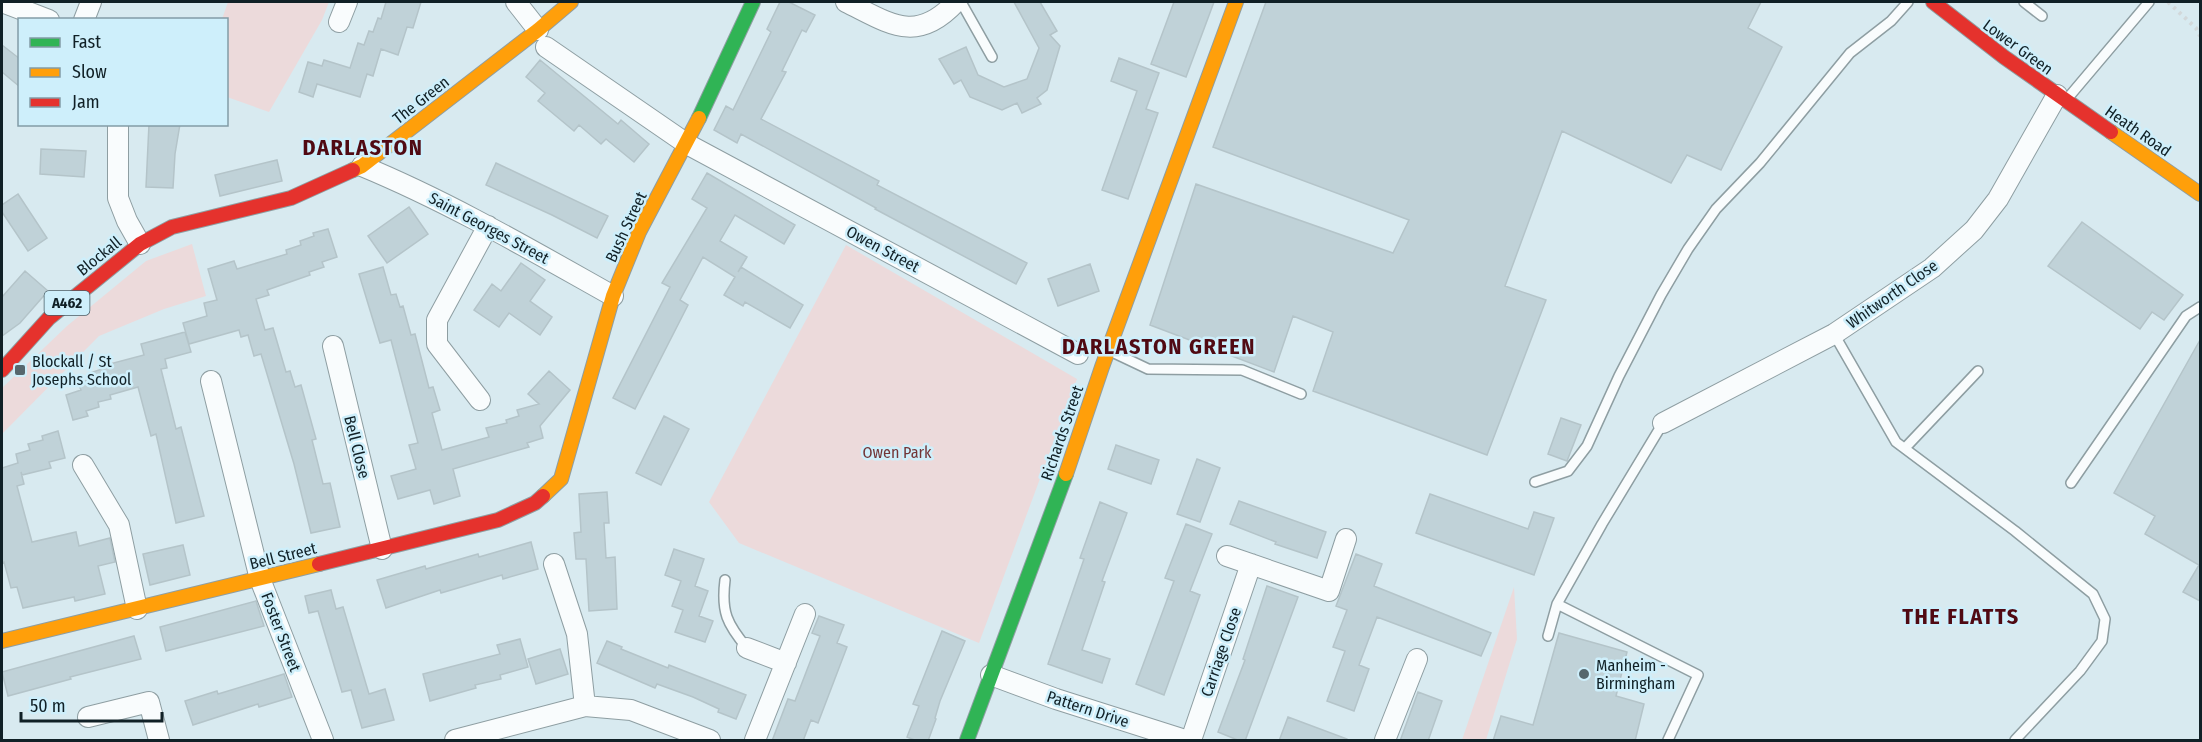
<svg xmlns="http://www.w3.org/2000/svg" width="2202" height="742" font-family="'Fira Sans Condensed',sans-serif">
<style>
.green{fill:#ecdadb}
.building{fill:#c0d2d8;stroke:#b4c4c9;stroke-width:1.5}
.lines{fill:none;stroke-linecap:round;stroke-linejoin:round}
.lane-casing{stroke:#8e9ea2;stroke-width:12}
.street-casing{stroke:#8e9ea2;stroke-width:22}
.fast-casing{stroke:#8e9ea2;stroke-width:16}
.slow-casing{stroke:#8e9ea2;stroke-width:16}
.jam-casing{stroke:#8e9ea2;stroke-width:16}
.path{stroke:#d2d8da;stroke-width:4;stroke-dasharray:3 4.5;stroke-linecap:butt}
.lane{stroke:#f9fcfd;stroke-width:9}
.street{stroke:#f9fcfd;stroke-width:20}
.fast{stroke:#30b455;stroke-width:14}
.slow{stroke:#ff9f0a;stroke-width:14}
.jam{stroke:#e5322d;stroke-width:14}
.poi-dot{fill:#56676d;stroke:#ceeffb;stroke-width:2}
.labels{text-anchor:middle;dominant-baseline:central;stroke-width:5;stroke-linejoin:round;paint-order:stroke}
.shield{fill:#ceeffb;stroke:#495e66;stroke-width:1.5}
.shield-label{font-size:15px;font-weight:bold;fill:#102026}
.street-label{font-size:16px;fill:#102026;stroke:#ceeffb}
.poi-label{font-size:16px;fill:#102026;stroke:#ceeffb;text-anchor:start}
.park-label{font-size:16px;fill:#733537;stroke:#ceeffb}
.district-label{font-size:22px;font-weight:bold;letter-spacing:1.5px;fill:#500a13;stroke:#ceeffb}
</style>
<rect width="100%" height="100%" fill="#d8eaf0"/>
<path class="green" d="M 228,2 L 329,2 L 322,20 L 269,112 L 227,97 L 226,20 L 222,19 Z
M 192,244 L 206,296 L 164,309 L 99,336 L 2,434 L 2,388 L 67,326 L 146,261 Z
M 846,245 L 1077,379 L 979,643 L 739,543 L 709,502 Z
M 1514,587 L 1517,639 L 1486,740 L 1462,740 Z"/>
<path class="building" d="M 386,2 L 421,2 L 413,28 L 407,27 L 398,55 L 381,49 L 373,76 L 367,74 L 360,97 L 317,84 L 313,97 L 299,92 L 308,62 L 322,66 L 324,60 L 350,68 L 358,43 L 364,45 L 369,31 L 373,32 L 378,18 L 381,19 Z
M 780,2 L 789,2 L 815,15 L 806,32 L 802,30 L 782,71 L 786,72 L 761,119 L 879,181 L 877,185 L 1027,263 L 1016,284 L 875,209 L 876,208 L 741,134 L 737,143 L 714,130 L 726,106 L 733,110 L 771,32 L 767,29 Z
M 1014,2 L 1040,2 L 1057,31 L 1050,35 L 1060,46 L 1047,90 L 1037,98 L 1041,104 L 1022,113 L 1017,103 L 1002,110 L 970,97 L 961,80 L 954,84 L 939,59 L 966,47 L 978,75 L 1004,87 L 1027,79 L 1039,48 Z
M 1174,2 L 1214,2 L 1186,77 L 1151,64 Z
M 1266,2 L 1761,2 L 1748,28 L 1782,47 L 1721,170 L 1687,155 L 1671,183 L 1562,131 L 1505,286 L 1546,300 L 1487,455 L 1313,391 L 1333,332 L 1293,316 L 1274,372 L 1150,325 L 1196,184 L 1393,253 L 1409,220 L 1213,147 Z
M 2,45 L 20,59 L 20,87 L 2,72 Z
M 1119,58 L 1159,73 L 1146,109 L 1158,113 L 1128,199 L 1102,190 L 1137,91 L 1111,81 Z
M 540,60 L 618,124 L 621,120 L 649,144 L 634,162 L 606,139 L 601,144 L 579,125 L 574,131 L 538,101 L 545,93 L 526,77 Z
M 149,124 L 180,124 L 175,154 L 173,188 L 146,187 Z
M 41,149 L 86,151 L 84,177 L 40,174 Z
M 277,160 L 282,181 L 220,196 L 215,175 Z
M 496,163 L 608,216 L 597,238 L 552,215 L 486,185 Z
M 707,173 L 795,225 L 784,244 L 735,215 L 720,241 L 747,257 L 738,272 L 741,267 L 803,305 L 790,328 L 745,302 L 743,306 L 724,295 L 735,277 L 703,257 L 680,300 L 688,305 L 635,409 L 613,398 L 670,287 L 662,283 L 707,208 L 692,199 Z
M 18,194 L 47,238 L 28,251 L 2,212 L 2,205 Z
M 409,207 L 428,234 L 387,263 L 368,236 Z
M 2082,222 L 2183,295 L 2164,320 L 2152,312 L 2140,329 L 2048,266 Z
M 328,229 L 337,257 L 322,262 L 324,267 L 309,272 L 310,275 L 267,290 L 269,295 L 256,299 L 265,330 L 273,328 L 286,372 L 290,371 L 295,387 L 301,385 L 316,439 L 312,440 L 323,484 L 330,483 L 340,527 L 311,533 L 294,464 L 261,354 L 254,356 L 248,335 L 241,337 L 239,330 L 189,344 L 183,323 L 207,316 L 204,303 L 217,300 L 208,269 L 234,261 L 237,269 L 287,254 L 286,250 L 301,245 L 300,241 L 314,236 L 313,233 Z
M 521,263 L 545,280 L 530,301 L 552,317 L 540,335 L 509,313 L 499,327 L 474,310 L 492,284 L 501,291 Z
M 1090,264 L 1099,291 L 1058,306 L 1048,279 Z
M 383,267 L 391,295 L 396,294 L 400,307 L 403,306 L 411,335 L 415,334 L 429,388 L 433,387 L 440,410 L 432,413 L 442,450 L 489,437 L 486,428 L 507,423 L 506,420 L 519,416 L 517,410 L 539,404 L 528,394 L 549,371 L 570,390 L 540,426 L 543,438 L 527,443 L 529,447 L 453,469 L 460,496 L 434,504 L 430,490 L 398,499 L 391,476 L 416,469 L 409,445 L 418,443 L 391,340 L 380,343 L 359,274 Z
M 25,271 L 48,291 L 20,323 L 2,336 L 2,297 Z
M 185,332 L 191,352 L 165,359 L 167,368 L 161,369 L 176,429 L 181,427 L 204,516 L 176,523 L 156,434 L 151,436 L 138,387 L 110,395 L 111,399 L 98,402 L 99,407 L 86,411 L 88,416 L 73,420 L 66,395 L 81,390 L 78,383 L 91,379 L 90,373 L 102,369 L 102,366 L 144,355 L 141,344 Z
M 2200,340 L 2200,601 L 2183,592 L 2199,565 L 2145,534 L 2155,516 L 2114,493 Z
M 664,416 L 689,429 L 661,485 L 636,473 Z
M 1561,418 L 1581,425 L 1567,461 L 1548,454 Z
M 58,431 L 65,458 L 49,462 L 51,468 L 22,475 L 21,472 L 24,484 L 17,486 L 32,542 L 76,532 L 79,546 L 110,538 L 115,562 L 98,566 L 105,594 L 75,601 L 74,597 L 23,608 L 17,587 L 11,588 L 4,562 L 2,563 L 2,468 L 18,463 L 16,454 L 30,450 L 28,444 L 43,440 L 42,436 Z
M 1116,445 L 1159,460 L 1151,484 L 1108,469 Z
M 1197,459 L 1220,468 L 1200,522 L 1177,514 Z
M 607,492 L 609,523 L 604,523 L 606,558 L 615,557 L 617,609 L 589,611 L 586,559 L 576,559 L 574,533 L 581,532 L 579,494 Z
M 1430,494 L 1528,529 L 1534,512 L 1554,518 L 1534,575 L 1416,533 Z
M 1239,501 L 1326,532 L 1317,558 L 1275,544 L 1276,542 L 1230,524 Z
M 1100,502 L 1127,513 L 1102,581 L 1105,582 L 1082,650 L 1110,659 L 1102,683 L 1048,664 L 1084,559 L 1080,558 Z
M 1186,524 L 1212,534 L 1190,591 L 1200,595 L 1164,695 L 1136,684 L 1174,581 L 1165,578 Z
M 531,542 L 538,569 L 503,579 L 502,575 L 441,593 L 440,590 L 386,608 L 377,580 L 425,566 L 426,569 L 478,554 L 479,557 Z
M 183,545 L 190,575 L 150,585 L 143,554 Z
M 674,549 L 704,559 L 695,586 L 708,591 L 699,616 L 713,621 L 705,642 L 675,632 L 683,610 L 672,606 L 681,581 L 665,575 Z
M 1356,554 L 1382,564 L 1374,586 L 1491,633 L 1481,656 L 1377,617 L 1359,665 L 1369,669 L 1354,711 L 1327,701 L 1345,651 L 1333,647 L 1347,610 L 1336,606 Z
M 1267,586 L 1298,597 L 1245,741 L 1240,741 L 1218,732 L 1245,660 L 1243,659 Z
M 331,590 L 336,609 L 343,607 L 369,694 L 385,689 L 394,720 L 362,728 L 351,690 L 342,692 L 318,611 L 309,613 L 305,596 Z
M 256,601 L 264,626 L 166,651 L 160,627 Z
M 819,616 L 844,625 L 837,643 L 847,647 L 818,723 L 811,720 L 803,741 L 772,741 L 788,699 L 795,701 L 820,636 L 812,633 Z
M 942,631 L 965,641 L 940,701 L 935,718 L 936,719 L 928,741 L 917,741 L 907,737 L 919,706 L 913,704 Z
M 1559,633 L 1627,652 L 1616,696 L 1644,704 L 1635,741 L 1493,741 L 1501,716 L 1533,725 Z
M 134,636 L 141,659 L 70,677 L 71,679 L 8,696 L 2,672 Z
M 520,639 L 528,667 L 500,675 L 501,679 L 475,685 L 476,688 L 430,701 L 423,674 L 500,654 L 497,645 Z
M 607,641 L 622,647 L 621,649 L 668,668 L 669,665 L 746,695 L 736,719 L 718,712 L 719,709 L 693,697 L 657,684 L 655,688 L 597,663 Z
M 560,649 L 568,674 L 536,684 L 528,659 Z
M 284,674 L 292,697 L 259,707 L 258,704 L 193,725 L 185,701 L 217,691 L 218,694 Z
M 1418,692 L 1442,701 L 1428,741 L 1400,741 Z
M 1288,717 L 1347,739 L 1347,741 L 1279,741 Z"/>
<g class="lines">
<defs>
<path id="lane" d="M 961,2 L 992,57
M 2024,2 L 2042,16
M 2067,99 L 2149,2
M 1834,334 L 1896,442 L 2015,531 L 2093,594 L 2105,619 L 2102,641 L 2080,671 L 2015,740
M 1110,351 L 1148,369 L 1242,370 L 1301,394
M 1905,448 L 1978,371
M 1535,482 L 1568,471 L 1587,446 L 1619,376 L 1661,295 L 1688,249 L 1716,209 L 1760,163 L 1850,53 L 1891,21 L 1908,2
M 2071,483 L 2186,316 L 2200,307
M 725,580 C 721,612 727,624 747,648
M 1557,604 L 1698,675 L 1668,740
M 1548,636 L 1557,604 L 1602,524 L 1663,423"/>
<path id="street" d="M 2,2 L 49,20
M 516,2 L 538,30
M 846,2 C 889,23 916,45 956,2
M 84,20 L 91,2
M 339,22 L 347,2
M 546,47 L 687,144 L 1078,354
M 118,124 L 118,198 L 127,221 L 140,244
M 362,166 C 449,202 531,250 613,296
M 333,346 L 382,549
M 211,381 L 260,579 L 323,740
M 480,400 L 437,344 L 437,320 L 488,226
M 1663,423 L 1834,334 L 1932,268 L 1974,230 L 1998,199 L 2057,95
M 83,465 L 119,525 L 137,609
M 1227,556 L 1329,591 L 1346,539
M 554,564 L 577,634 L 585,706
M 747,648 L 786,663
M 991,675 L 1056,699 L 1185,740
M 88,717 L 149,702 L 159,740
M 455,740 L 585,706 L 631,710 L 710,740
M 755,740 L 805,614
M 1191,740 L 1251,564
M 1385,740 L 1417,659"/>
<path id="fast" d="M 699,118 L 753,2
M 967,740 L 1066,474"/>
<path id="slow" d="M 2111,132 L 2200,194
M 353,170 L 362,166 L 538,30 L 571,2
M 1066,474 L 1102,367 L 1236,2
M 543,496 L 561,479 L 613,296 L 639,232 L 699,118
M 2,641 L 319,564"/>
<path id="jam" d="M 1933,2 L 2004,57 L 2111,132
M 2,370 L 49,318 L 140,244 L 172,227 L 291,198 L 353,170
M 319,564 L 498,520 L 535,503 L 543,496"/>
</defs>
<use href="#lane" class="lane-casing"/>
<use href="#street" class="street-casing"/>
<use href="#fast" class="fast-casing"/>
<use href="#slow" class="slow-casing"/>
<use href="#jam" class="jam-casing"/>
<path class="path" d="M 2168,2 L 2196,28 L 2200,36"/>
<use href="#lane" class="lane"/>
<use href="#street" class="street"/>
<use href="#fast" class="fast"/>
<use href="#slow" class="slow"/>
<use href="#jam" class="jam"/>
</g>
<g class="poi-dot">
<rect x="14" y="364" width="12" height="12" rx="3"/>
<circle cx="1584" cy="674" r="6"/>
</g>
<g class="labels">
<rect class="shield" x="44.5" y="291" width="45" height="24" rx="4.5"/>
<g class="shield-label">
<text x="67" y="303">A462</text>
</g>
<g class="street-label">
<text transform="translate(2018 47) rotate(36)">Lower Green</text>
<text transform="translate(421 100) rotate(-38)">The Green</text>
<text transform="translate(2138 131) rotate(35)">Heath Road</text>
<text transform="translate(626 227) rotate(-65)">Bush Street</text>
<text transform="translate(489 228) rotate(28)">Saint Georges Street</text>
<text transform="translate(883 249) rotate(28)">Owen Street</text>
<text transform="translate(99 256) rotate(-39)">Blockall</text>
<text transform="translate(1892 294) rotate(-35)">Whitworth Close</text>
<text transform="translate(1062 433) rotate(-71)">Richards Street</text>
<text transform="translate(357 447) rotate(76)">Bell Close</text>
<text transform="translate(283 556) rotate(-14)">Bell Street</text>
<text transform="translate(281 632) rotate(69)">Foster Street</text>
<text transform="translate(1221 652) rotate(-71)">Carriage Close</text>
<text transform="translate(1088 709) rotate(18)">Pattern Drive</text>
</g>
<g class="poi-label">
<text x="32" y="361">Blockall / St<tspan x="32" dy="18">Josephs School</tspan></text>
<text x="1596" y="665">Manheim -<tspan x="1596" dy="18">Birmingham</tspan></text>
</g>
<g class="park-label">
<text x="897" y="452">Owen Park</text>
</g>
<g class="district-label">
<text x="363" y="147">DARLASTON</text>
<text x="1159" y="346">DARLASTON GREEN</text>
<text x="1961" y="616">THE FLATTS</text>
</g>
</g>
<rect width="2202" height="742" fill="none" stroke="#102026" stroke-width="6"/>
<rect x="18" y="18" width="210" height="108" fill="#ceeffb" stroke="#829ca6" stroke-width="1.5"/>
<rect x="30" y="38" width="30" height="9" fill="#30b455" stroke="#829ca6" stroke-width="1.5"/>
<text x="72" y="48" font-size="18" fill="#102026">Fast</text>
<rect x="30" y="68" width="30" height="9" fill="#ff9f0a" stroke="#829ca6" stroke-width="1.5"/>
<text x="72" y="78" font-size="18" fill="#102026">Slow</text>
<rect x="30" y="98" width="30" height="9" fill="#e5322d" stroke="#829ca6" stroke-width="1.5"/>
<text x="72" y="108" font-size="18" fill="#102026">Jam</text>
<path d="M21 712v9h141v-9" fill="none" stroke="#102026" stroke-width="3"/>
<text x="30" y="712" font-size="18" fill="#102026" stroke="#ceeffb" stroke-width="4.5" paint-order="stroke">50 m</text>
</svg>
